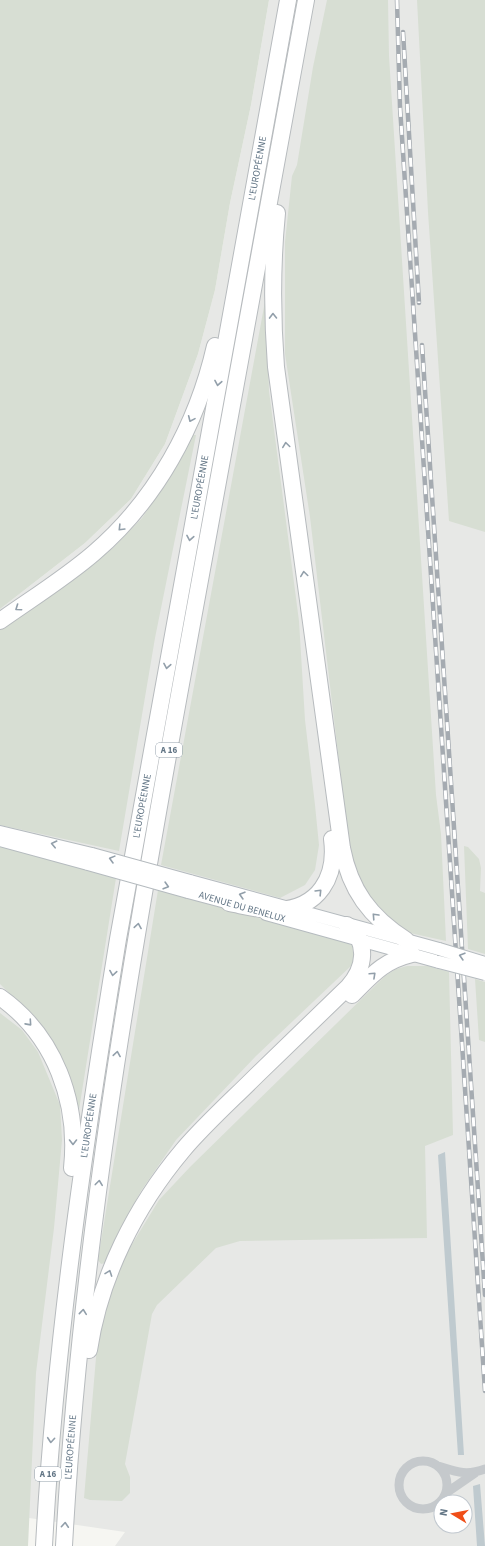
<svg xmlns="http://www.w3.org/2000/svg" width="485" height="1546" font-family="'Source Sans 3',sans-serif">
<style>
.built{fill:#e7e8e6;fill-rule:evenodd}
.green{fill:#d7ded3}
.water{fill:#bfcacf}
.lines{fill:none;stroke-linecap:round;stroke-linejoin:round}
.secondary-casing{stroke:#b5bbbf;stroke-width:14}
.highway-casing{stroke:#b7bbbe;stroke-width:18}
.street{stroke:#c5c9cc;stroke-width:9}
.secondary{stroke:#fff;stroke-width:12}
.highway{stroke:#fff;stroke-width:16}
.rail-casing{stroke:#a5abb1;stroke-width:4.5}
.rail{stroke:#fff;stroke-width:3;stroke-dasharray:9;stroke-linecap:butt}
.secondary-bridge-casing{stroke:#b5bbbf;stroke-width:14;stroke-linecap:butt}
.secondary-bridge{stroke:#fff;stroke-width:12}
.oneway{stroke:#929faa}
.labels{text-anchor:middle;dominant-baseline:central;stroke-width:4;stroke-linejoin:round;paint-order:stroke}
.shield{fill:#fff;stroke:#929faa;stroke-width:1}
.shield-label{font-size:9px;font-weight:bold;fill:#637686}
.street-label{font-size:10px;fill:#637686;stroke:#fff}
</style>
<rect width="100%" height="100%" fill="#f6f6f2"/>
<path class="built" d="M 269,0 L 485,0 L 485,1546 L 115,1546 L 125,1532 L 29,1518 L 4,1546 L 0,1546 L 0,609 L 85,543 L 131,499 L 165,444 L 198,354 L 215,290 L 230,203 L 251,105 ZM 441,1502 L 465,1502 L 465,1526 L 441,1526 Z"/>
<path class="green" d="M 0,0 L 269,0 L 251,105 L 230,203 L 215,290 L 198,354 L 165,444 L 131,499 L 85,543 L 0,609 Z
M 327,0 L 388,0 L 389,56 L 436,795 L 441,834 L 446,941 L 410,933 L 391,922 L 370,898 L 354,868 L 347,829 L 310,517 L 285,354 L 285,242 L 292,176 L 297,165 L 313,67 Z
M 417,0 L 485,0 L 485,532 L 449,521 L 428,212 Z
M 266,296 L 269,391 L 299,621 L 305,720 L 315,805 L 319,845 L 315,870 L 305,885 L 280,898 L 161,865 Z
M 189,435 L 196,435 L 155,638 L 119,851 L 0,825 L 0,629 L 77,575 L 113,548 L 142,518 L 177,466 Z
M 0,846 L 116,878 L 79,1110 L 76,1109 L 30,1014 L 0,984 Z
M 464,846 L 468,847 L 479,859 L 481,868 L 480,891 L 485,893 L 485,954 L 468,949 Z
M 158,890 L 348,943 L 354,947 L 355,957 L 352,965 L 256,1056 L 176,1140 L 141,1191 L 116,1237 L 105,1263 L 101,1264 L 98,1260 Z
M 407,966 L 428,966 L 449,972 L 453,1135 L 425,1146 L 427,1238 L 240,1241 L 216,1248 L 157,1305 L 152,1314 L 125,1464 L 130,1477 L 130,1493 L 122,1501 L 90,1500 L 84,1498 L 97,1346 L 106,1307 L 123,1259 L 159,1200 L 190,1167 L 385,976 L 396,969 Z
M 475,979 L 485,982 L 485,1042 L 479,1040 Z
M 0,1013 L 22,1030 L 38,1052 L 60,1105 L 62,1140 L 54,1228 L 36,1373 L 28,1546 L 0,1546 Z"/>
<path class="water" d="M 445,1152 L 464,1455 L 458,1455 L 438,1155 Z
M 480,1484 L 485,1546 L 477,1546 L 473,1486 Z"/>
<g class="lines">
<defs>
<path id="secondary" d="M 0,832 L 92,854
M 0,840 L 88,864
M 190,881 L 439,949
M 188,892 L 237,905
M 266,914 L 439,962"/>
<g id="highway">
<path d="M 277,213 C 272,264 272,315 276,367 L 342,848 C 350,890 370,917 406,940"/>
<path d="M 0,621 C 31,599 65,578 94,553 C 156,500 197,425 215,346"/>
<path d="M 229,903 C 245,906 262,911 278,910 C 319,908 337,877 332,839"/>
<path d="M 352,995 C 372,975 383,961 412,954"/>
<path d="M 0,997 C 55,1036 79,1102 72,1168"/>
<path d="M 89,1350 C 100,1277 135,1207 183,1150 C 205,1124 232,1100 257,1075 C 287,1046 318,1016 348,987 C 365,968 369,942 347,925"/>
<path id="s1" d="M 44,1546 C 55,1342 85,1140 118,939 L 288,0"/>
<path id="s2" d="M 64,1546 C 80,1252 130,963 183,673 C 224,449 265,224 306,0"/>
</g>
</defs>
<use href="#secondary" class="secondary-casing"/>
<use href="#highway" class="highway-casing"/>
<path class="street" d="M399 1485a24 24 0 1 1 48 0a24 24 0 1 1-48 0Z
M 438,1466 C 457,1472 466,1476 485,1469
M 446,1493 L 475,1473"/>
<use href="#secondary" class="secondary"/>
<use href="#highway" class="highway"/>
<defs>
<path id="rail" d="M 397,0 L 400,107 L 485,1391
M 403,32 L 419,303
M 422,345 L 485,1295"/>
</defs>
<use href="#rail" class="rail-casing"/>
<use href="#rail" class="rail"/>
<defs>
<path id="secondary-bridge" d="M 92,854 L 190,881
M 88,864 L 188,892
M 439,949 L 485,963
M 439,962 L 485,974"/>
</defs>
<use href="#secondary-bridge" class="secondary-bridge-casing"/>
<use href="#secondary-bridge" class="secondary-bridge"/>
</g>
<defs><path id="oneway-chevron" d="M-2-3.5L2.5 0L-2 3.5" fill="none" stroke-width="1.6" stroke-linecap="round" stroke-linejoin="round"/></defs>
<g class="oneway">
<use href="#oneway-chevron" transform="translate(273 316) rotate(-91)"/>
<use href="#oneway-chevron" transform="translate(218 383) rotate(100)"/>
<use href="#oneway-chevron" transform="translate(191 419) rotate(114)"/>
<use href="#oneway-chevron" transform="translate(286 445) rotate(-98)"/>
<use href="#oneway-chevron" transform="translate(121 528) rotate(134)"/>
<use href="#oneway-chevron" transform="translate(190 538) rotate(100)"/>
<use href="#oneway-chevron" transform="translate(304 574) rotate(-98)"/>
<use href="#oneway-chevron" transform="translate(18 608) rotate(145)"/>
<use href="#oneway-chevron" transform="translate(167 666) rotate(100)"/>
<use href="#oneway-chevron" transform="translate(54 844) rotate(-167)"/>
<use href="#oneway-chevron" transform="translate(112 859) rotate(-165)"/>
<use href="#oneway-chevron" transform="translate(166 886) rotate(16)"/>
<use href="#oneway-chevron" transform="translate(319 892) rotate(-46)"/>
<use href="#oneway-chevron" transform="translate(242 895) rotate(-164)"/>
<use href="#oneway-chevron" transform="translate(375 916) rotate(-133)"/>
<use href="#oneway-chevron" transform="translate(138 926) rotate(-81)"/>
<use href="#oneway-chevron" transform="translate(462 956) rotate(-164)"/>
<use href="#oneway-chevron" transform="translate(113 973) rotate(99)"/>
<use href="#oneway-chevron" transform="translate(373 975) rotate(-43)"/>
<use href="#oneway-chevron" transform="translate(29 1023) rotate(48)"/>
<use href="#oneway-chevron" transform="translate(117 1054) rotate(-81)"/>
<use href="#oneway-chevron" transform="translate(73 1142) rotate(90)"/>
<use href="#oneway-chevron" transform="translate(99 1183) rotate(-83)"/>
<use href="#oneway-chevron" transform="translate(109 1273) rotate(-70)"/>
<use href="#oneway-chevron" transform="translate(83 1312) rotate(-84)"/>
<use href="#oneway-chevron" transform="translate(51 1440) rotate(95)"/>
<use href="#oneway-chevron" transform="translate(65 1525) rotate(-86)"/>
</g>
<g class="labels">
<g class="shield">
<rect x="156" y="743" width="26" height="14" rx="3"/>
<rect x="35" y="1467" width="26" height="14" rx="3"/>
</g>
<g class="shield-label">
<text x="169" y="750">A 16</text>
<text x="48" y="1474">A 16</text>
</g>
<g class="street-label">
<text stroke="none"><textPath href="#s1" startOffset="1395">L'EUROPÉENNE</textPath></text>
<text stroke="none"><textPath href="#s1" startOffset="1071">L'EUROPÉENNE</textPath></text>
<text stroke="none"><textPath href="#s1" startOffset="747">L'EUROPÉENNE</textPath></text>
<text transform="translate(242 907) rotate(16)">AVENUE DU BENELUX</text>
<text stroke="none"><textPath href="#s1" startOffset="423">L'EUROPÉENNE</textPath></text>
<text stroke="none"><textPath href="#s2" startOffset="99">L'EUROPÉENNE</textPath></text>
</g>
</g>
<g transform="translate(453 1514) rotate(280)"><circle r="19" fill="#ffffff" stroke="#c1c8cf"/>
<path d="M0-3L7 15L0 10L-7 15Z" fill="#f04e18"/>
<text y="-6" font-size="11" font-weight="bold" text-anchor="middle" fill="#637686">N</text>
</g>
</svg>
